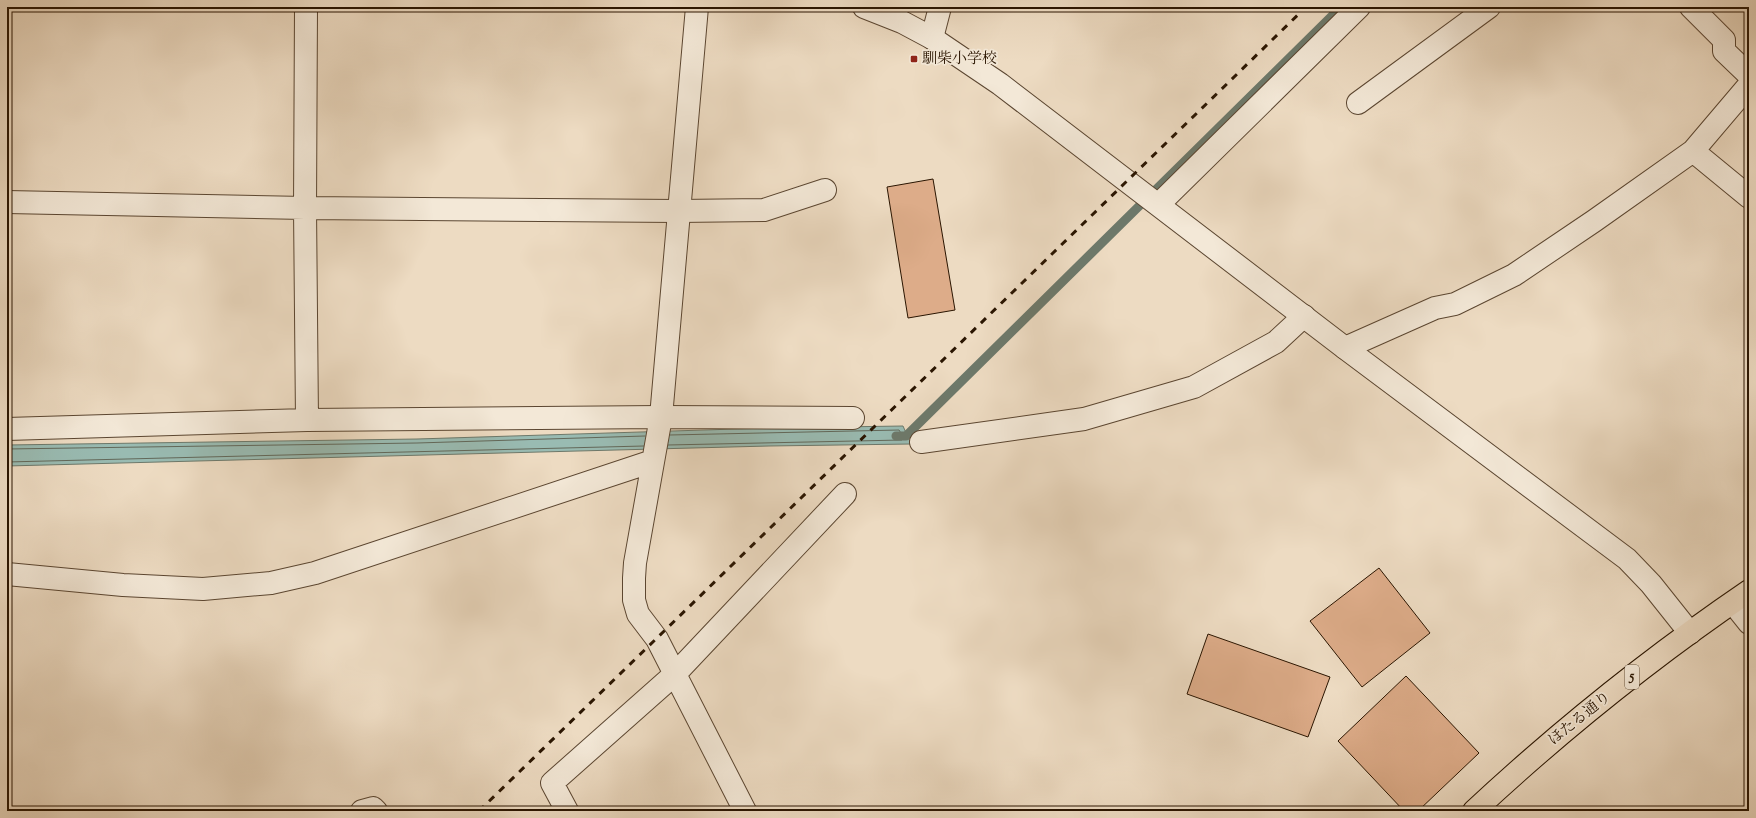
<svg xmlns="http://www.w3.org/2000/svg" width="1756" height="818" font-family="'Sorts Mill Goudy','Noto Serif JP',serif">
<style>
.water{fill:#99bbb2;stroke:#6d796b}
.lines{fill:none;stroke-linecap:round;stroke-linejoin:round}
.shore{stroke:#62685a;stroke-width:1}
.stream{stroke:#6d796b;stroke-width:9}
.building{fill:#ddac89;stroke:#2a1501}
.minor-casing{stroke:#5b4631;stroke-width:24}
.tertiary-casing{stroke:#5b4631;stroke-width:24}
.primary-casing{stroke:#2a1501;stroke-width:24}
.minor{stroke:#f3e8d7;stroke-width:22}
.tertiary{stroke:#f3e8d7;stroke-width:22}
.primary{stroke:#eddbc2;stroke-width:22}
.rail{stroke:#2a1501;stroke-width:3;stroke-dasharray:7 7;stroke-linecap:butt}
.poi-dot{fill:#8f2418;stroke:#f3e8d7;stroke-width:1.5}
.labels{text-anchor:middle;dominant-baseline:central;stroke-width:3.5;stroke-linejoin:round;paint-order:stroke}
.shield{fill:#f3e8d7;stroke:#665441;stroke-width:1}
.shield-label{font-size:14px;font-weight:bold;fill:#2a1501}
.poi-label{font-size:15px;fill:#2a1501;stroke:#f3e8d7;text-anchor:start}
.street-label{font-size:15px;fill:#2a1501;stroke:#f3e8d7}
</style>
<rect width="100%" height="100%" fill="#eddbc2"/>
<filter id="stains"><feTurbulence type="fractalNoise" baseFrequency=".005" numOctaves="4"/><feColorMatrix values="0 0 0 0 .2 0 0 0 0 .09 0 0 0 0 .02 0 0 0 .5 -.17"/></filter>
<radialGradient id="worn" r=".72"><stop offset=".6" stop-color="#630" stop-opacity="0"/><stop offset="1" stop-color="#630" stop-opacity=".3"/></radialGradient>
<path class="water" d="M 903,426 L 911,444 L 769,446 L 7,466 L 7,445 L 417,439 L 768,428 Z"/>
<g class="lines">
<path class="shore" d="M 668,445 L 902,440 L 904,438 L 899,430 L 670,435
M 7,449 L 417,443 L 645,436
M 7,462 L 644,446"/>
<path class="stream" d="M 896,436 L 906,436 L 1341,7"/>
</g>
<path class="building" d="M 933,179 L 955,310 L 908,318 L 887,187 Z
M 1379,568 L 1430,633 L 1362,687 L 1310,621 Z
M 1208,634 L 1330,677 L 1308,737 L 1187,694 Z
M 1406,676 L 1479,753 L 1418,811 L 1404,811 L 1338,741 Z"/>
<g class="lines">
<defs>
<path id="minor" d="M 306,7 L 305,208 L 307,420
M 1691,7 L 1724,40 L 1724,51 L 1749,75
M 932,38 L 940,7
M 1749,85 L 1693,151 L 1749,197
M 1358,103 L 1489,7
M 7,202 L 305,208 L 678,211 L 764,210 L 825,190
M 1159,204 L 1359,7
M 1345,348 L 1435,308 L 1455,304 L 1514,275 L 1594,221 L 1693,151
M 661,417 L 635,563 L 634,578 L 634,600 L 638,614 L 657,639 L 745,811
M 7,429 L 307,420 L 661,417 L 853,418
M 921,442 L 1084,419 L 1194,387 L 1276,342 L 1304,316
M 7,574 L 123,585 L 203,589 L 271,583 L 315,573 L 653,461
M 1733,603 L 1749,623
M 362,811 L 373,808 L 376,811
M 567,811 L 552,783 L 675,674 L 845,494"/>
<path id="tertiary" d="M 864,7 L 902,22 L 932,38 L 1000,84 L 1345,348 L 1627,559 L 1651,584 L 1690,633
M 661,417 L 697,7"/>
<path id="primary" d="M 1474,811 C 1560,731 1652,657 1749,591"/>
</defs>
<use href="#minor" class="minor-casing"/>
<use href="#tertiary" class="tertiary-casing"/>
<use href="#primary" class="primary-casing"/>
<use href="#minor" class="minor"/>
<use href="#tertiary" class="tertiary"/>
<use href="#primary" class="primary"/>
<path class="rail" d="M 479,811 L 1306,7"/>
</g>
<rect class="poi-dot" x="910" y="55" width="8" height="8" rx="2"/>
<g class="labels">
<rect class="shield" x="1625" y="665" width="14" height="24" rx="3"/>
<g class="shield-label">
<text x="1632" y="677">5</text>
</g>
<g class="poi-label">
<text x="922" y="59">馴柴小学校</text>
</g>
<g class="street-label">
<text transform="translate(1580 719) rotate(-39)">ほたる通り</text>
</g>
</g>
<rect width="1756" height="818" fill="none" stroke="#eddbc2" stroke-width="24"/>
<rect x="8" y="8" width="1740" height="802" fill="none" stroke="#2a1501" stroke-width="2"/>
<rect x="12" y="12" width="1732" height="794" fill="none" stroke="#2a1501"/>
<rect width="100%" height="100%" filter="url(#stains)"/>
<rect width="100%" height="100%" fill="url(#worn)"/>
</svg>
